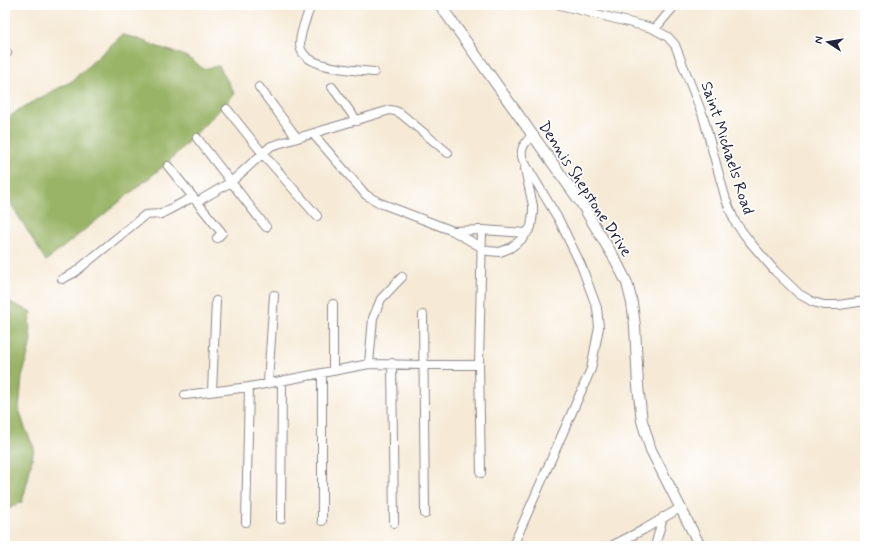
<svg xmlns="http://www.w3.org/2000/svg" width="870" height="551" font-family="Mynerve,sans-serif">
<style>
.forest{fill:#99b466;stroke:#5e6b50}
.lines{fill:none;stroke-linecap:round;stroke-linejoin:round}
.minor-casing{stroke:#8c8688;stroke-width:10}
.tertiary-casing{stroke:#8c8688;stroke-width:12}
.minor{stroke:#fff;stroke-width:8}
.tertiary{stroke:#fff;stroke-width:10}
.labels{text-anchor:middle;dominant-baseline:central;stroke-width:3.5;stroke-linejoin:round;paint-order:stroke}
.street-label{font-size:16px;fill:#22223b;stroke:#fff}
</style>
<rect width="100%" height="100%" fill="#fff"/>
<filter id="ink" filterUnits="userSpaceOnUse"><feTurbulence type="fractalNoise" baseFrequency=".025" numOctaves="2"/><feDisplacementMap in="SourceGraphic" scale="8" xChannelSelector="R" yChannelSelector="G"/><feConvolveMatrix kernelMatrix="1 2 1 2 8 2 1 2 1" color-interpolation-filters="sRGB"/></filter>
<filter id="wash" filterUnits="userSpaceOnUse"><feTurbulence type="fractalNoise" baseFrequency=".012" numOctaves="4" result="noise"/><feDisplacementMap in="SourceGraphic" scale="16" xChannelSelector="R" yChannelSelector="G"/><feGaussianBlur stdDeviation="0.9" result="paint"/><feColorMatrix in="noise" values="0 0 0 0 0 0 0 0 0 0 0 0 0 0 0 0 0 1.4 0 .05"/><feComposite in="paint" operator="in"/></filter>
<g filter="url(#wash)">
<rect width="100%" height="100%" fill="#f6ead6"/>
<path class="forest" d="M 122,35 C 135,37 146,42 158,47 C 176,53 188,54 203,69 L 219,66 L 235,94 L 165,165 L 46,261 L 5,194 L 5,120 L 20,109 L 72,81 Z
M 5,300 L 32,312 L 29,321 L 31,340 L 29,350 L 22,377 L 19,409 L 25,428 L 34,448 L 28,480 L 22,502 L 13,506 L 5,514 Z"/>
</g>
<g filter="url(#ink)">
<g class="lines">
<defs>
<path id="minor" d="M 311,5 C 307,17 300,31 300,44 C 300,69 356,70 374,72
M 560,5 L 652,28 L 668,37 L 675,45 L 703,116 L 726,200 L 735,222 L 750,242 L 775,271 L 799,294 L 813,302 L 824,305 L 839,305 L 865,301
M 655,29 L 675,5
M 5,52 L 7,53
M 259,87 L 297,138
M 332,87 L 357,121
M 227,109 L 263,154 L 317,216
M 313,134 L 366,195 L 380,203 L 453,231 L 488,251 L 500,252 L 510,248 L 522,239 L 531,227 L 533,213 L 533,206 L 525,169
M 197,138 L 266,227
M 168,166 L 222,233 L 217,238
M 197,202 L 231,182 L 271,146 L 390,110 L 395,111 L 400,113 L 448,153
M 454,231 L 482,230 L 527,233
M 62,279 L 74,273 L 145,215 L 161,214 L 193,197
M 423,315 L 425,514
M 392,363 L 394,523
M 369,364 L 373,318 L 381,299 L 402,277
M 333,370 L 333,304
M 322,374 L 322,521
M 268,382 L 274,295
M 212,391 L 216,301
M 185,395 L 249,387 L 369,364 L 424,365 L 479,365
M 481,473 L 479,365 L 482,230
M 281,519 L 282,381
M 246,522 L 249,387
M 513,546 L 591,369 L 599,327 L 597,308 L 581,265 L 559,220 L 523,160 C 519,149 525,143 532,135
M 611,546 L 643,530 L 680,508
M 655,546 L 663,517"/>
<path id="tertiary" d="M 440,5 L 581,203 L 616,261 L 627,283 L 632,303 L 635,326 L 638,386 L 642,421 L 651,450 L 700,546"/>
</defs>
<use href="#minor" class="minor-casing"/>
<use href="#tertiary" class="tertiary-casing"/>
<use href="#minor" class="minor"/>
<use href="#tertiary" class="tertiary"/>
</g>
</g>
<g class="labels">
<g class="street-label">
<text transform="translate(727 148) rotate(72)">Saint Michaels Road</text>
<text transform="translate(585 189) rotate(57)">Dennis Shepstone Drive</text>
</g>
</g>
<rect width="870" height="551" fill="none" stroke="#fff" stroke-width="20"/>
<g transform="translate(828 42) rotate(282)" stroke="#ffffff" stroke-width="3" paint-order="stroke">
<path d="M0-3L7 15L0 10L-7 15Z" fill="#22223b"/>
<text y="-6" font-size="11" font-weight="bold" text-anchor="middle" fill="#22223b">N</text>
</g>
</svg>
